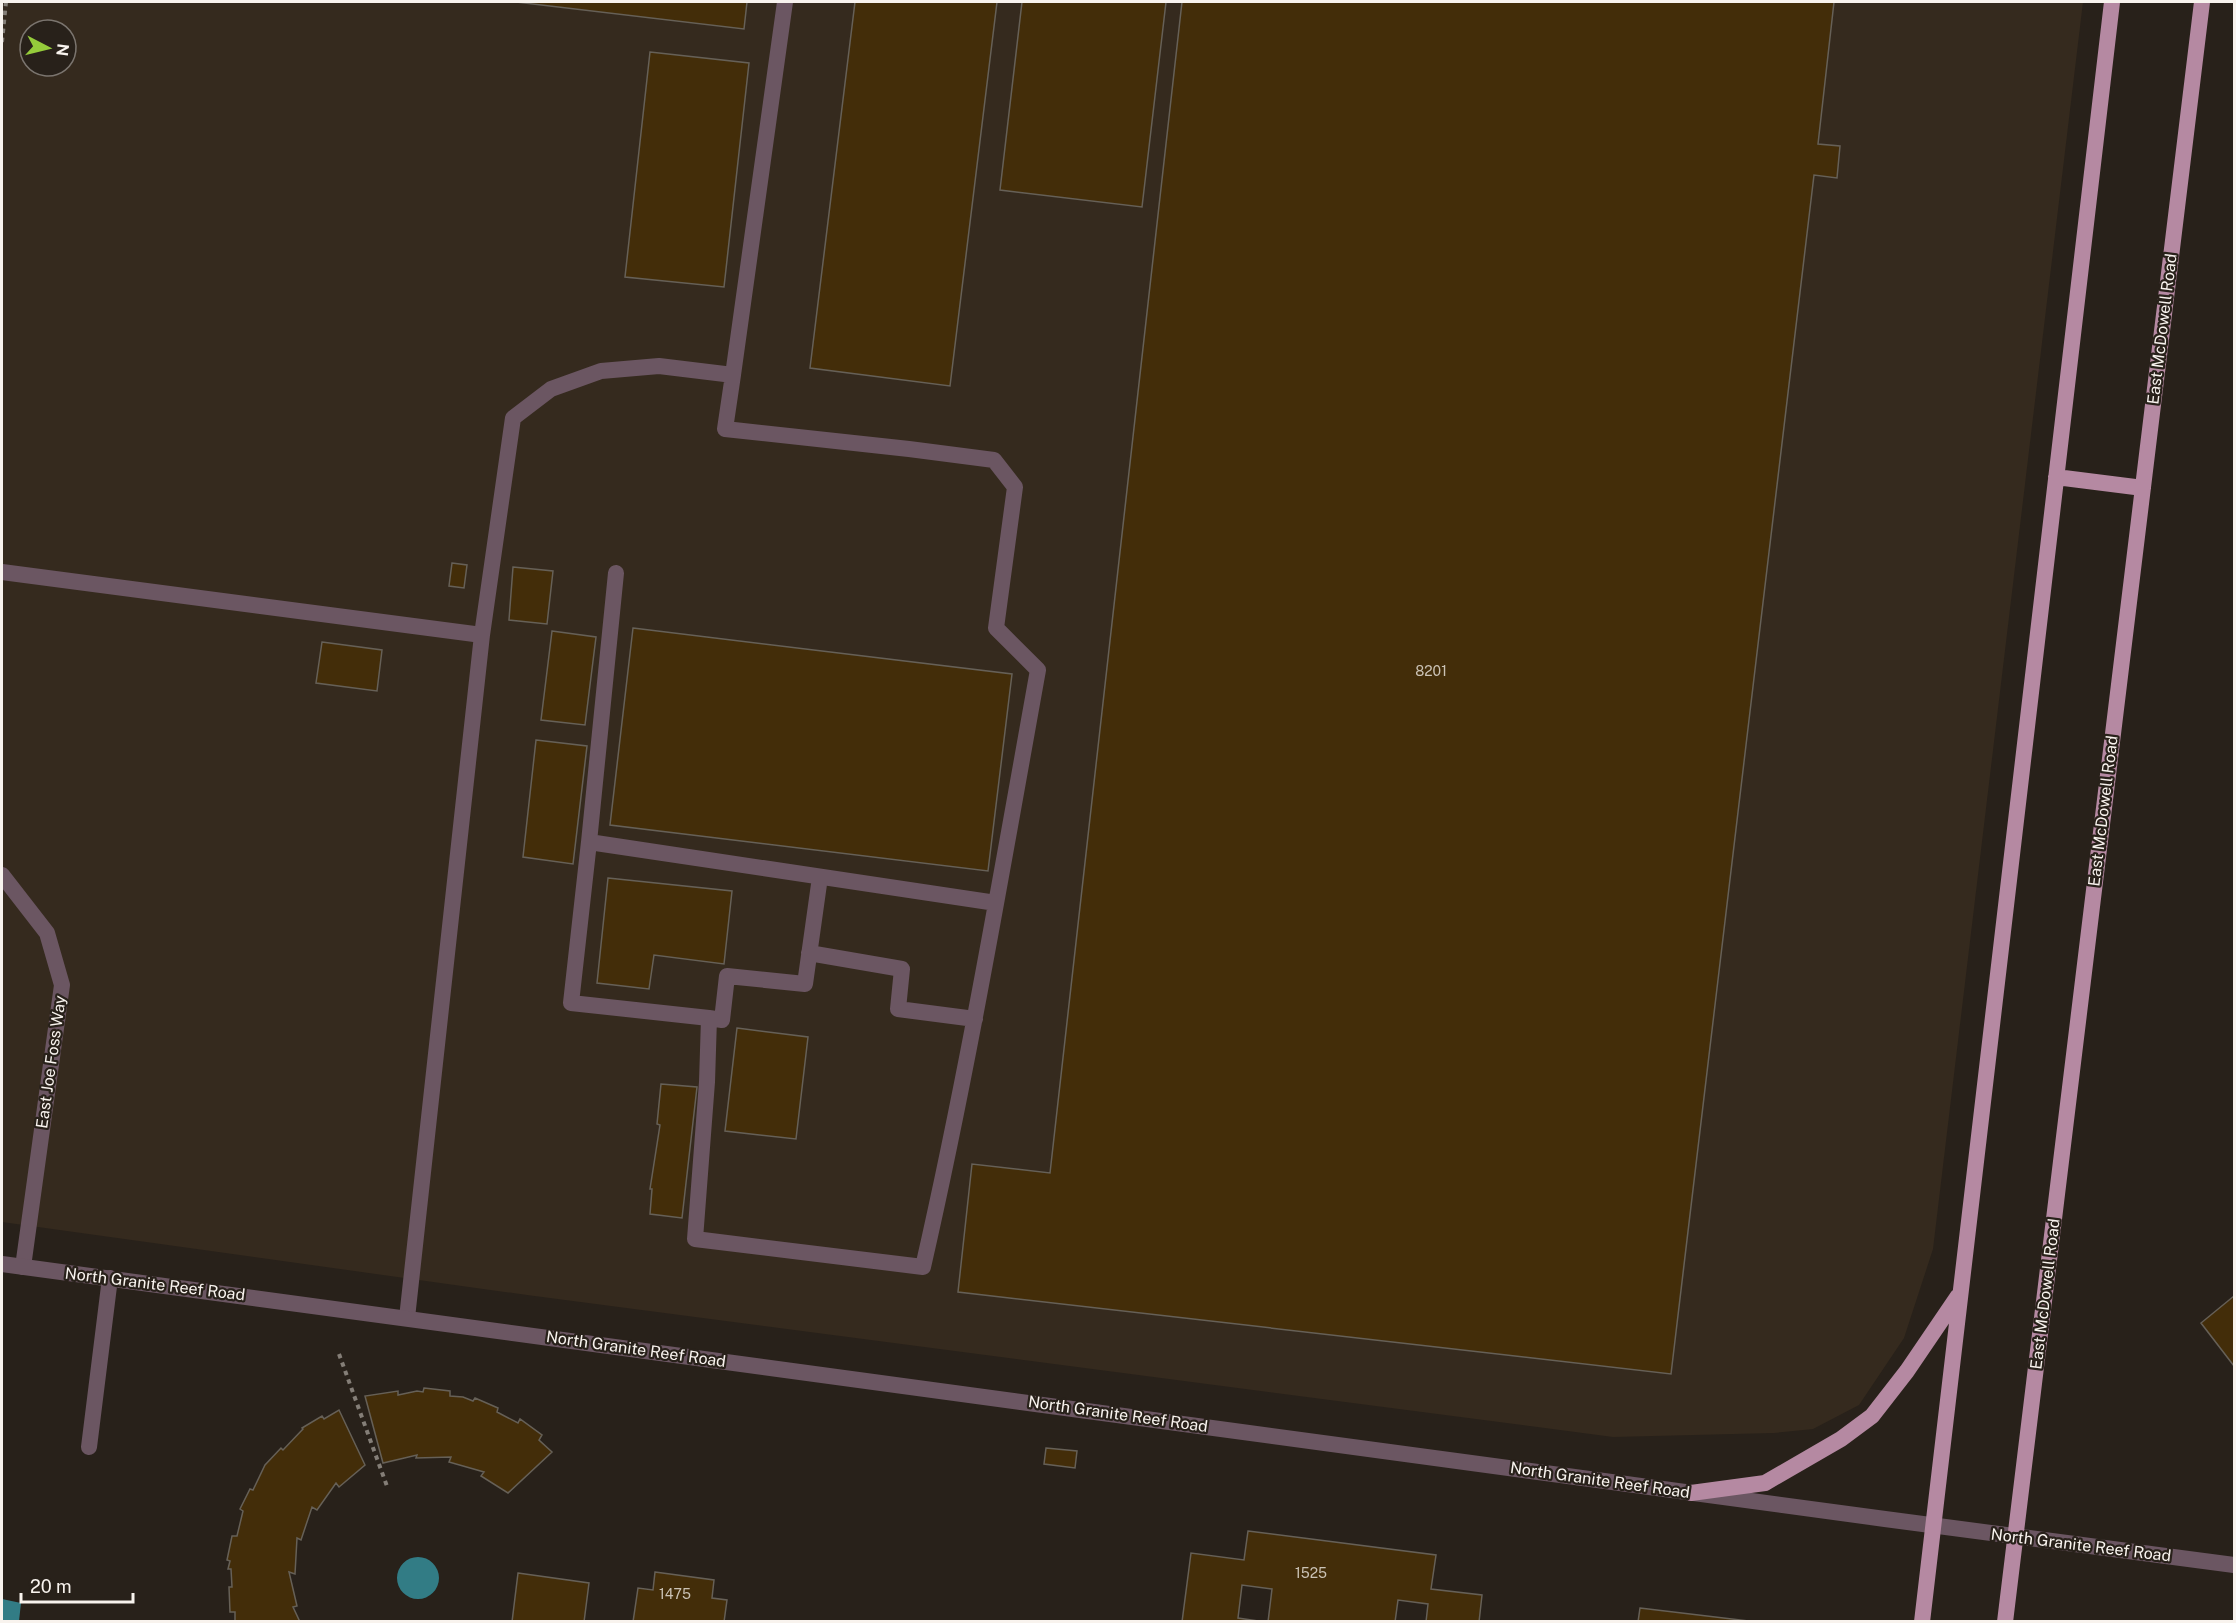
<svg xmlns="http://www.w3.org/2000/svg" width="2236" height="1623" font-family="'Public Sans',sans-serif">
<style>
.built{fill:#352a1e;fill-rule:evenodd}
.water{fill:#327c85}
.building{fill:#432d09;stroke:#666057;stroke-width:1.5}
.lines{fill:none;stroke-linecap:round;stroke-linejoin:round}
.path{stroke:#847e77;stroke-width:4;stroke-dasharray:4.5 4.5;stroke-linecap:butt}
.service{stroke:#6b5662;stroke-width:16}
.tertiary{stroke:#6b5662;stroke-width:16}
.primary{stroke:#b589a2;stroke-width:16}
.labels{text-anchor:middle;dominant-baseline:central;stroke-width:4.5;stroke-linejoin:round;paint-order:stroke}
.number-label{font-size:14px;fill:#cbc2b5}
.street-label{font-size:16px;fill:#f8f3ee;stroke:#28211a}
</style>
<rect width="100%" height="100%" fill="#28211a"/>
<path class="built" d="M 2,2 L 2083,2 L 1933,1249 L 1904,1338 L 1859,1405 L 1813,1429 L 1774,1433 L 1613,1437 L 527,1295 L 2,1222 ZM 30,30 L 66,30 L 66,66 L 30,66 Z"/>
<path class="water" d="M397 1578a21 21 0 1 1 42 0a21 21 0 1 1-42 0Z
M 2,1599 L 21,1603 L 19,1621 L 2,1621 Z"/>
<path class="building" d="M 516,2 L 747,2 L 744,29 Z
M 855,2 L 997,2 L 950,386 L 810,368 Z
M 1022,2 L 1166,2 L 1142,207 L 1000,190 Z
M 1182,2 L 1834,2 L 1818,144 L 1840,146 L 1837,178 L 1814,175 L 1671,1374 L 958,1292 L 972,1164 L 1050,1173 Z
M 650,52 L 749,63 L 724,287 L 625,277 Z
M 452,563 L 467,565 L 464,588 L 449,586 Z
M 513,567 L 553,571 L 547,624 L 509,620 Z
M 633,628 L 1012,674 L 988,871 L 610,825 Z
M 552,631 L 596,637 L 585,725 L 541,720 Z
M 322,642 L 382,650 L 377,691 L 316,683 Z
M 536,740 L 587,746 L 573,864 L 523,857 Z
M 608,878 L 732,891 L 724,964 L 654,955 L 649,989 L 597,983 Z
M 737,1028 L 808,1037 L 796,1139 L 725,1131 Z
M 661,1084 L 697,1087 L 682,1218 L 650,1214 L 652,1189 L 650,1189 L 660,1125 L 657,1124 Z
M 2234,1296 L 2234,1366 L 2201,1323 Z
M 424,1388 L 450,1391 L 450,1396 L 463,1397 L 473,1401 L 475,1398 L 498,1408 L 497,1412 L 518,1423 L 520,1419 L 542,1435 L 539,1440 L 552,1452 L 508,1493 L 481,1476 L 484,1472 L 449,1462 L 451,1457 L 416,1458 L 417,1455 L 383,1463 L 365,1396 L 398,1391 L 398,1395 L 417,1391 L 423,1392 Z
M 339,1410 L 365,1465 L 339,1487 L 336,1483 L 317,1510 L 312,1507 L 301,1540 L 297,1538 L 295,1574 L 289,1572 L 297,1606 L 293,1607 L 300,1622 L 235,1622 L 235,1612 L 230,1612 L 229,1587 L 232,1587 L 231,1569 L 228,1569 L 230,1561 L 227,1560 L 232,1536 L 237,1536 L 243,1511 L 240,1509 L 250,1489 L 253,1490 L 265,1465 L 281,1448 L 283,1450 L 303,1429 L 302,1428 L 322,1416 L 324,1419 Z
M 1046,1448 L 1077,1451 L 1075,1468 L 1044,1464 Z
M 1248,1531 L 1436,1555 L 1431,1589 L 1482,1595 L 1479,1622 L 1426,1622 L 1428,1604 L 1398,1600 L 1395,1622 L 1268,1622 L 1272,1589 L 1242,1585 L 1238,1618 L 1265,1622 L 1182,1622 L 1191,1553 L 1244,1560 Z
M 655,1572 L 714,1580 L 712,1598 L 727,1600 L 724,1622 L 633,1622 L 638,1588 L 653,1590 Z
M 518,1573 L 589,1583 L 584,1622 L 512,1622 Z
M 1640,1608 L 1757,1622 L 1638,1622 Z"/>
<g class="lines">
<path class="path" d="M 2,42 L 6,2
M 339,1354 L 388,1489"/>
<path class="service" d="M 733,375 L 785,2
M 2,572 L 482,635
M 589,842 L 616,573
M 2,875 L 47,933 L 62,985 L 23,1267
M 809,953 L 902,969 L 898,1009 L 975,1019
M 709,1018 L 722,1020 L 727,976 L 805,984 L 820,877
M 407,1318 L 482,635 L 513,418 L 551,389 L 601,371 L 659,366 L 733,375 L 725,429 L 909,449 L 994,460 L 1015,487 L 996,628 L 1038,670 C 1002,870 968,1070 923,1267 L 695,1239 L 707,1082 L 709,1018 L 571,1003 L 589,842 L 996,903
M 89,1447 L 110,1278"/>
<path class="tertiary" d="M 2,1264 L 1885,1519 L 2234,1565"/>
<path class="primary" d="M 2056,477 L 2143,488
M 1691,1493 L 1765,1483 L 1841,1439 L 1872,1416 L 1907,1371 L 1958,1296
M 1922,1622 L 2112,2
M 2005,1622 L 2202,2"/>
</g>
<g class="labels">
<g class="number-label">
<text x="1431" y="671">8201</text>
<text x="1311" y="1573">1525</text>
<text x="675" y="1594">1475</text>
</g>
<g class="street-label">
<text transform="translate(2162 329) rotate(-83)">East McDowell Road</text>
<text transform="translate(2103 811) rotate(-83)">East McDowell Road</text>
<text transform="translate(51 1062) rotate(-82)">East Joe Foss Way</text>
<text transform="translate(155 1284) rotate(7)">North Granite Reef Road</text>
<text transform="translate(2045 1294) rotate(-83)">East McDowell Road</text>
<text transform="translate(636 1349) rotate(8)">North Granite Reef Road</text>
<text transform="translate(1118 1414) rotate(8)">North Granite Reef Road</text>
<text transform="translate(1600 1480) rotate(8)">North Granite Reef Road</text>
<text transform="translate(2081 1545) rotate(7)">North Granite Reef Road</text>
</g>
</g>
<rect width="2236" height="1623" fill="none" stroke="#f8f3ee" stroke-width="6"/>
<g transform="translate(48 48) rotate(97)"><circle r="28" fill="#28211a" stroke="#7b756f" stroke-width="1.5"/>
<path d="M0-4.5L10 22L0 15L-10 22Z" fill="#95cc3b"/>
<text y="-9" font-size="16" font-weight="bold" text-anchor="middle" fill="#f8f3ee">N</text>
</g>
<path d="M21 1593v9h112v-9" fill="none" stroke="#f8f3ee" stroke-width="3"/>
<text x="30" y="1593" font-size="18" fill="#f8f3ee" stroke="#28211a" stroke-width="4.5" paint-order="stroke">20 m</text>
</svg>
